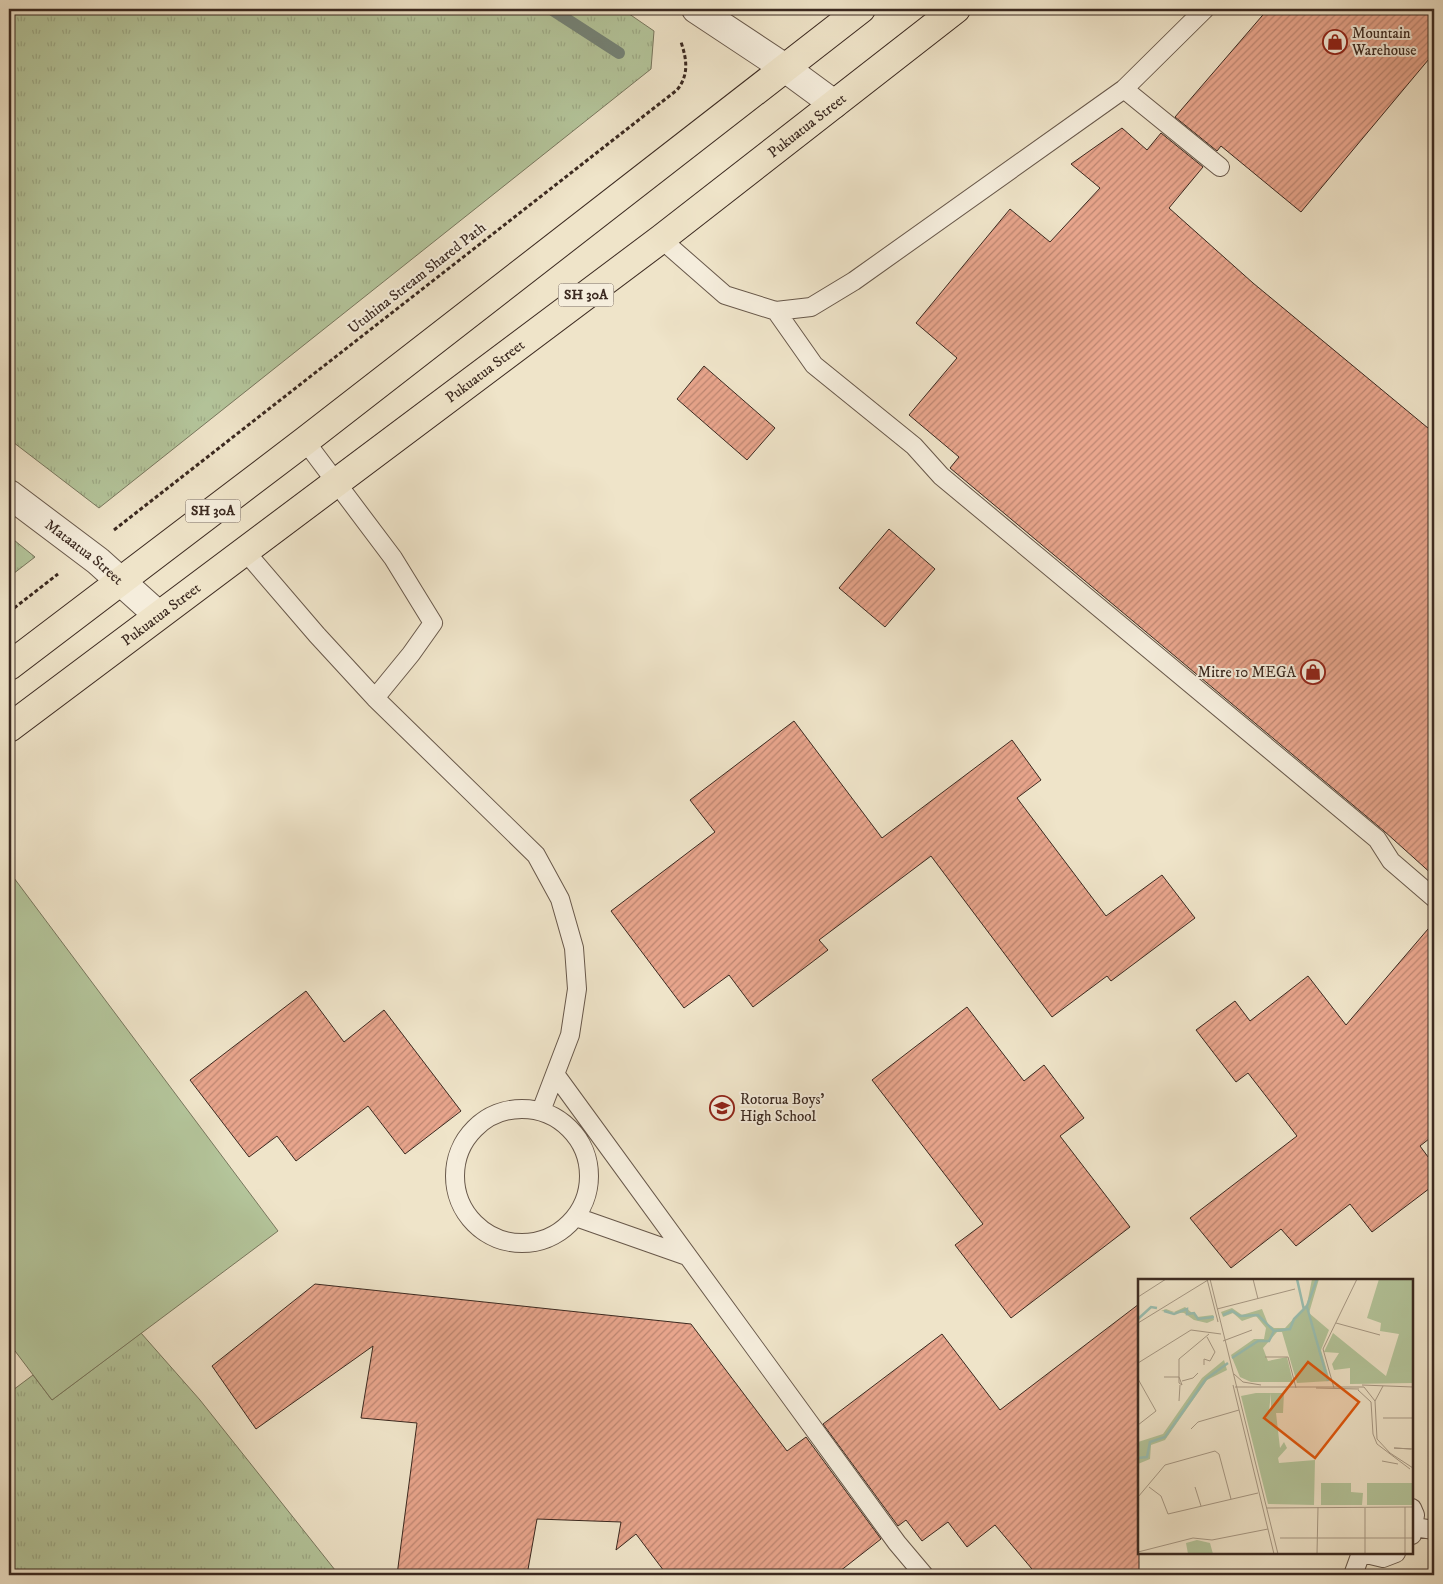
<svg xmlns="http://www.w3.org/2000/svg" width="1443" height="1584" font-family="'IM FELL DW Pica',serif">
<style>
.park{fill:url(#park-tufts);stroke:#78775e}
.garden{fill:#b4c59b;stroke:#78775e}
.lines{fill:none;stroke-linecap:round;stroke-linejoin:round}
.stream{stroke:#748378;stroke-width:12}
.building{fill:url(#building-hatch);stroke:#3b2920}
.lane-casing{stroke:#68584a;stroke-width:20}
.street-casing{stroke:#68584a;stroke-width:30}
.primary-casing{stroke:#3b2920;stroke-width:30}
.path{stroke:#3b2920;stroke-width:3;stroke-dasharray:4 2.5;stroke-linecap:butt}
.lane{stroke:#f5eddc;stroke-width:18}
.street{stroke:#f5eddc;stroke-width:28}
.primary{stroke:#efe4c9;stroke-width:28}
.labels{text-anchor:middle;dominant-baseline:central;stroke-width:4;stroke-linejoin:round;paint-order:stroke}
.shield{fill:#f5eddc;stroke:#736458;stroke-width:1}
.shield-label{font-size:14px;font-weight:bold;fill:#3b2920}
.poi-label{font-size:15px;fill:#3b2920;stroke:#f5eddc;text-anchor:start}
.street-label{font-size:15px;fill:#3b2920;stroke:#f5eddc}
.inset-river{fill:none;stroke:#9abfb2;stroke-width:2.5}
.inset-road{fill:none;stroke:#a79985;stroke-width:1}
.view{fill:#df570d;fill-opacity:0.15;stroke:#df570d;stroke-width:2.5}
.inset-edge{fill:none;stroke:#3b2920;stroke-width:2.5}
</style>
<defs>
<pattern id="park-tufts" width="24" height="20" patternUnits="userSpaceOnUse" patternTransform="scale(1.25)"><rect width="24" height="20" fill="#b4c59b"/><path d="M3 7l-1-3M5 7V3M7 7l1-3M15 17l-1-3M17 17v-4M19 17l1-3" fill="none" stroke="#9ca985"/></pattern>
<pattern id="building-hatch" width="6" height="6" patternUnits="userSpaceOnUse" patternTransform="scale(1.25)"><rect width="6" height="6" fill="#e8a58c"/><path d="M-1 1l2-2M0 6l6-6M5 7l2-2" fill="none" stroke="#bd8672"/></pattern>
</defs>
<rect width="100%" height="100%" fill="#efe4c9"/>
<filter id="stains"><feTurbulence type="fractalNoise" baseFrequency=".004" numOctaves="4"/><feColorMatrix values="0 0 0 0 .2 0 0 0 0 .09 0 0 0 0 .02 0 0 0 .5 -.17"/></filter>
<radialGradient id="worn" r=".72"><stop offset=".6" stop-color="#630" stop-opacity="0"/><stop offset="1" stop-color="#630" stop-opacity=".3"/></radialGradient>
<path class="park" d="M 9,9 L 622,9 L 654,31 L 651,69 L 99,508 L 9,439 Z
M 9,536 L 35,557 L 9,577 Z
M 141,1333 L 200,1400 L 339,1575 L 9,1575 L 9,1393 L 33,1375 L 52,1400 Z"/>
<path class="garden" d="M 11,874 L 278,1231 L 52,1400 L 9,1343 L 9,875 Z"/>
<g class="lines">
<path class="stream" d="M 551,9 L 619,53"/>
</g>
<path class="building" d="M 1268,9 L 1434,9 L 1434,53 L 1301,212 L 1221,146 L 1217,151 L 1175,117 Z
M 1122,128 L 1147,150 L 1161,133 L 1203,167 L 1169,208 L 1253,283 L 1434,433 L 1434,876 L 1384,831 L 950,468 L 959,457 L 909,415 L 957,358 L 916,323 L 1010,209 L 1050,242 L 1100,188 L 1071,164 Z
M 704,366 L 775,428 L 747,460 L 677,399 Z
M 889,529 L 935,569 L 885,627 L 839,588 Z
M 794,721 L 882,838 L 1012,740 L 1041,780 L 1017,798 L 1106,916 L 1162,875 L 1195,918 L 1111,981 L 1107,976 L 1052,1017 L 931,856 L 819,940 L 828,950 L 753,1007 L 729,975 L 684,1008 L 611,911 L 715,832 L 690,800 Z
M 1434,922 L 1434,1135 L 1420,1146 L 1434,1165 L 1434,1185 L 1372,1232 L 1350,1204 L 1296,1246 L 1281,1229 L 1231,1268 L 1190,1218 L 1297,1136 L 1248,1073 L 1236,1082 L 1196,1030 L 1235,1001 L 1250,1021 L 1308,976 L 1346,1025 Z
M 306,991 L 344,1042 L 384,1010 L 461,1111 L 405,1154 L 368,1106 L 296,1161 L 277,1136 L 249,1157 L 190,1080 Z
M 967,1007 L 1024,1081 L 1044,1065 L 1084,1118 L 1060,1136 L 1130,1227 L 1011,1318 L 955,1245 L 983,1224 L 872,1080 Z
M 315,1284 L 691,1324 L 787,1451 L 806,1437 L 881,1539 L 835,1575 L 667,1575 L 636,1534 L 616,1550 L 621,1522 L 537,1519 L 527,1575 L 397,1575 L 417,1423 L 361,1418 L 373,1346 L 256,1429 L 212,1366 Z
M 1139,1304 L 1139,1575 L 1037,1575 L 995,1525 L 967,1547 L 948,1522 L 922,1541 L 906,1520 L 898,1526 L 823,1424 L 942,1334 L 1000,1410 Z"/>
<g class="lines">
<defs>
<path id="lane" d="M 1124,89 L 1220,167
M 661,239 L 725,295 L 776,311 L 811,307 L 854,281 L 1124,89 L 1205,9
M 776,311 L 814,365 L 914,446 L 941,476 L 1377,839 L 1391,861 L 1434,898
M 305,441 L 393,558 L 433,623 L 411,654 L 375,698
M 244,550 L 317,635 L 375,698 L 536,855 L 560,899 L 574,948 L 577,989 L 570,1035 L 541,1111
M 555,1074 L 897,1543 L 924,1575
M455 1176a67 67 0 1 1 134 0a67 67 0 1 1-134 0Z
M 576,1217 L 687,1256
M 1412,1508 L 1415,1515 L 1412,1535
M 1414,1527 L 1434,1530
M 1362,1553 L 1383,1558 L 1396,1553
M 1353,1575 L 1361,1553"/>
<g id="street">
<path d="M 696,9 L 785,68 L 834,104"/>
<path id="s1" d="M 9,494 L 98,561 L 157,614"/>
</g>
<g id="primary">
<path d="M 9,666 L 305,441 L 861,9"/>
<path id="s2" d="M 9,728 L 661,239 L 956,9"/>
</g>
</defs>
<use href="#lane" class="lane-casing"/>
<use href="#street" class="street-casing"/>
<use href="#primary" class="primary-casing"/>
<path class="path" d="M 114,530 L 677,90 C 689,75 687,60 681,42
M 9,612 L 58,574"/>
<use href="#lane" class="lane"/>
<use href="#street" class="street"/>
<use href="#primary" class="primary"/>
</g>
<defs>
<symbol id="shop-ring" viewBox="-11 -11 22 22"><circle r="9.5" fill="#f5eddc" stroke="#8f2418" stroke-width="1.5"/><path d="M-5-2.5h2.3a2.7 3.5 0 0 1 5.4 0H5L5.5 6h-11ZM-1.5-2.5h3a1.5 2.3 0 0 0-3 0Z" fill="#8f2418"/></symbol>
<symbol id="school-ring" viewBox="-11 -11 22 22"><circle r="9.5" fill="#f5eddc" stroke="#8f2418" stroke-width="1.5"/><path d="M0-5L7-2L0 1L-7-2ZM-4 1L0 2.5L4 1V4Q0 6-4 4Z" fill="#8f2418"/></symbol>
</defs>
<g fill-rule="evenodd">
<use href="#shop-ring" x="1321" y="28" width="28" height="28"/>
<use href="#shop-ring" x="1299" y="658" width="28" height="28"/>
<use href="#school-ring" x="708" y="1094" width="28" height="28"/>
</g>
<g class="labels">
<g class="shield">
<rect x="558.5" y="283.5" width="55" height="23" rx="4"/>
<rect x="185.5" y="499.5" width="55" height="23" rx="4"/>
</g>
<g class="shield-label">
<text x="586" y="295">SH 30A</text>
<text x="213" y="511">SH 30A</text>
</g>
<g class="poi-label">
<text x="1352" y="33">Mountain<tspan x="1352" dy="17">Warehouse</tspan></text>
<text x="1296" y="672" text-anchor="end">Mitre 10 MEGA</text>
<text x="740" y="1099">Rotorua Boys'<tspan x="740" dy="17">High School</tspan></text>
</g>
<g class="street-label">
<text stroke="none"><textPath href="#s2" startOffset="1000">Pukuatua Street</textPath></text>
<text transform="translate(417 278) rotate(-38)">Utuhina Stream Shared Path</text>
<text stroke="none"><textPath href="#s2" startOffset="595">Pukuatua Street</textPath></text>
<text stroke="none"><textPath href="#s1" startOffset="95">Mataatua Street</textPath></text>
<text stroke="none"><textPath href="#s2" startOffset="190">Pukuatua Street</textPath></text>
</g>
</g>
<g transform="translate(1138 1279)">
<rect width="275" height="275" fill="#efe4c9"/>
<path d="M 205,204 L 213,204 L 213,213 L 225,214 L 224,226 L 205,226 ZM 229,204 L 275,204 L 275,226 L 229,226 Z" fill="#b4c59b"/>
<path d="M 174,0 L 181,0 L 171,34 L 191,51 L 183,71 L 192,102 L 159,104 L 144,53 L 139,53 L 125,69 L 130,82 L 149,78 L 155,103 L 113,103 L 102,98 L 93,76 L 116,60 L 126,60 L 128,49 L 118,37 L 104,42 L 95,34 L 85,38 L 83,33 L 94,29 L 104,36 L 124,30 L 130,45 L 136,49 L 147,49 L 169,25 ZM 241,0 L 275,0 L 275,104 L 212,105 L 212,89 L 196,91 L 194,85 L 201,74 L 186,73 L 195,54 L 248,97 L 261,55 L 242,52 L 243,44 L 229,39 ZM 47,28 L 59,38 L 75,36 L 76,41 L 69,44 L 56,41 L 46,34 L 23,32 L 28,30 L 36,33 ZM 86,81 L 89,91 L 69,101 L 27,161 L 13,166 L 12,180 L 0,185 L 0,163 L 25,155 L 64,99 ZM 118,114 L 133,114 L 131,132 L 138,134 L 142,169 L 146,163 L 149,169 L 140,179 L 141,184 L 177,181 L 176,226 L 130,225 L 103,117 ZM 183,204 L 205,204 L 205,226 L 183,226 ZM 59,261 L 72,264 L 75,275 L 50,275 L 48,264 Z" fill="#b4c59b"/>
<path d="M 250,0 L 275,0 L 270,27 L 245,20 ZM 267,56 L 275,59 L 275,93 L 256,88 ZM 133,114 L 146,114 L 145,134 L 133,134 ZM 134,147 L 141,175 L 126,179 L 119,151 Z" fill="#b4c59b"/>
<path class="inset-river" d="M 159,0 L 166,31M 169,28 L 190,102M 26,32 L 36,35 L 49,30 L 49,35 L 56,34 L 60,40 L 76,38M 85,36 L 94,32 L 102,37 L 120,36 L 136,52M 0,40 L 13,28 L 19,29M 94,79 L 120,62 L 131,62 L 136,52 L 152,50 L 156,40 L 169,27 L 179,0M 0,179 L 9,178 L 12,163 L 27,158 L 68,100 L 90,84"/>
<path class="inset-road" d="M 69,0 L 80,43M 72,0 L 140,275M 115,0 L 120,20M 0,18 L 28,0M 79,30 L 157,10M 0,44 L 70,1M 198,44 L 242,56M 85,62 L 114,51M 127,78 L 150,78 L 158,109M 0,84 L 53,51 L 83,55M 66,86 L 66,80 L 72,82 L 77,73 L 69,58M 96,95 L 105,103 L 123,106M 26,98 L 41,98 L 44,106 L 41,104 L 41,80 L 71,55M 0,100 L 18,132 L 0,146M 44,102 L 55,99 L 60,94M 95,106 L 136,275M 224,106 L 275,108M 97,108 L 226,108 L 237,122 L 239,160 L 252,174 L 275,189M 178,109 L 221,110M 196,109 L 185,70 L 219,0M 220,111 L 233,123 L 235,155 L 239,165 L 272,190M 41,122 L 42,106M 237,122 L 245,107M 245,139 L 275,139M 53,150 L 60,143 L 101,131M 273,170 L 256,169 L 275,170M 244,182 L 260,185M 11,208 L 23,217 L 30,235 L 120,214M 57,208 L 63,227M 0,218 L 27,186 L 77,172 L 81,175 L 93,220M 129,229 L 275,228M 142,259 L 275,259M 0,273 L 55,259 L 74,261 L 130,250M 179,275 L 180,228M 227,275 L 227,229M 267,275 L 267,228"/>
<path class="view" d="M 170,83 L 221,123 L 177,179 L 126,139 Z"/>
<rect width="275" height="275" class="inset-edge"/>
</g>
<rect width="1443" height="1584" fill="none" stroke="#efe4c9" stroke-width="30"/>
<rect x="10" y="10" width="1423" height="1564" fill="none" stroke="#3b2920" stroke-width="2.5"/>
<rect x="15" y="15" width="1413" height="1554" fill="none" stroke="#3b2920"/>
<rect width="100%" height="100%" filter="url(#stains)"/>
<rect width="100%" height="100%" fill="url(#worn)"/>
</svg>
